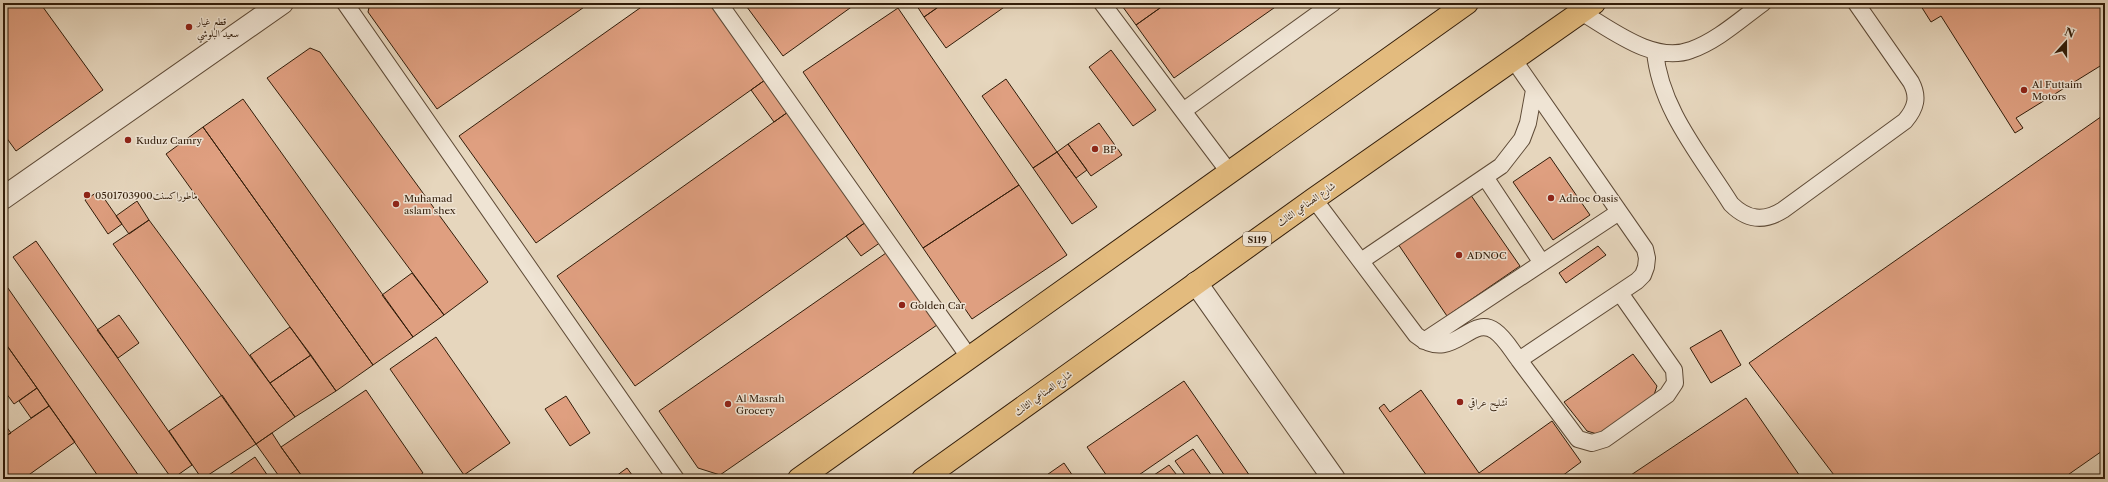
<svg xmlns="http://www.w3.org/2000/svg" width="2108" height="482" font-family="'Libre Caslon Text',Amiri,serif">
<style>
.building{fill:#df9f80;stroke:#311c09}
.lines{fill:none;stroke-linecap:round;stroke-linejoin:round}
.service-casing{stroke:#5e4a36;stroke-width:18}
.minor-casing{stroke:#5e4a36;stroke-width:24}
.primary-casing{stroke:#311c09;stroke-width:24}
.service{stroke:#efe4d4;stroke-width:16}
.minor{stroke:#efe4d4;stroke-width:22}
.primary{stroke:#e3bb7e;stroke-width:22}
.poi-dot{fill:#8f2418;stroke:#efe4d4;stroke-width:1.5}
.labels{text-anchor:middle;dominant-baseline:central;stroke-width:3;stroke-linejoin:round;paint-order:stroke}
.shield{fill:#efe4d4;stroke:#6a5846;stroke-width:1}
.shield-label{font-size:9px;font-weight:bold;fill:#311c09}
.poi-label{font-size:10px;fill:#311c09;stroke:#efe4d4;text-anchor:start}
.street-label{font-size:10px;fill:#311c09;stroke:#efe4d4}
</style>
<rect width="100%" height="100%" fill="#e6d6bd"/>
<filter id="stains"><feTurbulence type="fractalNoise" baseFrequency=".005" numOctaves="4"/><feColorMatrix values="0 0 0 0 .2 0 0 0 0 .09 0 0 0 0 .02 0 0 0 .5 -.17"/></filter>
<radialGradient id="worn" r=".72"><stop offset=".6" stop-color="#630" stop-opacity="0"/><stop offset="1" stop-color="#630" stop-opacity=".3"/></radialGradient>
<path class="building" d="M 3,3 L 40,3 L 103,90 L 16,151 L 3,133 Z
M 370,3 L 590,3 L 437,109 L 368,12 Z
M 647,3 L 710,3 L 765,80 L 536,243 L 459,136 Z
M 744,3 L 857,3 L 783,56 Z
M 915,3 L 944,3 L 924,17 Z
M 944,3 L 1010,3 L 946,48 L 924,17 Z
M 1120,3 L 1167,3 L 1136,25 Z
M 1167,3 L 1281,3 L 1174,78 L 1136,25 Z
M 1919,3 L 2105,3 L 2105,63 L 2016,118 L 2023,128 L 2015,133 L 1941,16 L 1931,22 Z
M 898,8 L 1019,185 L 923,248 L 803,72 Z
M 310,48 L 320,52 L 488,282 L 444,315 L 267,78 Z
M 1111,50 L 1156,110 L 1133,126 L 1089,67 Z
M 1006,79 L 1057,152 L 1033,168 L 982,96 Z
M 765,80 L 788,112 L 774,122 L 751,90 Z
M 243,99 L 413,337 L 373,365 L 203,127 Z
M 788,112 L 866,222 L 635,386 L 557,276 Z
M 2105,114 L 2105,449 L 2062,479 L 1837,479 L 1749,363 Z
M 1099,123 L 1122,155 L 1091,176 L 1068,144 Z
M 203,127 L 373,365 L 336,391 L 166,154 Z
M 1068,144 L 1087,170 L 1076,178 L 1057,152 Z
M 1057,152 L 1097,207 L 1072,224 L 1033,168 Z
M 1550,157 L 1590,215 L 1553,240 L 1513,182 Z
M 1019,185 L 1067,255 L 972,319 L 923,248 Z
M 99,191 L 122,224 L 108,234 L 85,200 Z
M 1470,194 L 1520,266 L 1447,316 L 1398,244 Z
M 137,201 L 149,220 L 129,234 L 116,216 Z
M 149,220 L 295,417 L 256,444 L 113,244 Z
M 866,222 L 881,242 L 861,256 L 846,236 Z
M 36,241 L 192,465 L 172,479 L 13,257 Z
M 1598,246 L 1606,255 L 1566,283 L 1559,273 Z
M 886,253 L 937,325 L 720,475 L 698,468 L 659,411 Z
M 412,273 L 444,315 L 413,337 L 382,295 Z
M 3,281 L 141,479 L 100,479 L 37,388 L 3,340 Z
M 119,315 L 139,343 L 118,358 L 97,330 Z
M 290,327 L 311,355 L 270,383 L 250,355 Z
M 1721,330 L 1741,365 L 1711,383 L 1690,348 Z
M 436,337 L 510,443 L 464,475 L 390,369 Z
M 3,340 L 37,388 L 14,404 L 3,389 Z
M 1633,354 L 1657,386 L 1652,401 L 1605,433 L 1597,434 L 1587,431 L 1564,402 Z
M 311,355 L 336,391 L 295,417 L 270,383 Z
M 1184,381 L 1252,479 L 1227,479 L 1197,435 L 1133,479 L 1109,479 L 1087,447 Z
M 37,388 L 49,406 L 31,418 L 19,401 Z
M 366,390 L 423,473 L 414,479 L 304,479 L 281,447 Z
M 1421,390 L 1479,473 L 1552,421 L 1581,462 L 1558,479 L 1429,479 L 1379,408 L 1384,404 L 1390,412 Z
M 222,395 L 256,444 L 202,479 L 169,431 Z
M 566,396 L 590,433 L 570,446 L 545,409 Z
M 1746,398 L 1802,479 L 1625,479 Z
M 49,406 L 75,442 L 23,479 L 3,479 L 3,438 Z
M 3,422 L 11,433 L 3,438 Z
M 272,433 L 281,447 L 304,479 L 281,479 L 256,444 Z
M 1193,449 L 1214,479 L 1188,479 L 1175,461 Z
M 255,457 L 270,479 L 223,479 Z
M 1064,463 L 1075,479 L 1060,479 L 1057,475 L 1051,479 L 1041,479 Z
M 1169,465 L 1180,479 L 1156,479 L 1154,475 Z
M 627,468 L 635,479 L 612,479 Z
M 1057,475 L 1060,479 L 1051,479 Z"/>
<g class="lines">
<defs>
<path id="service" d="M 345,3 L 676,479
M 719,3 L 969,357
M 1102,3 L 1183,111
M 1581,12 C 1612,30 1654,64 1691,50 C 1717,41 1741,19 1763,3
M 1655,51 C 1660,109 1701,156 1731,204 C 1747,220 1764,222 1783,210 L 1905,121 C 1916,108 1919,97 1911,82 L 1856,3
M 1229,172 L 1183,111 L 1333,3
M 1485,177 L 1542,263
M 1314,199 L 1416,335 C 1453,365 1470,313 1495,331 C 1505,338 1512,351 1519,360 L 1637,281 L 1643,275 L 1646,267 L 1647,258 L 1645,249 L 1513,59
M 1361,261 L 1501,166 L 1522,139 L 1528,123 L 1534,90
M 1424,341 L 1619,212
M 1519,360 L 1578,439 L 1592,443 L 1605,439 L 1667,395 L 1675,383 L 1674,370 L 1620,293"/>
<path id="minor" d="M 3,198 L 282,3
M 1196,283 L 1334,479"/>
<path id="primary" d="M 799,479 L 1467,3
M 923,479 L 1314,199 L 1594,3"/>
</defs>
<use href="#service" class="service-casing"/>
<use href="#minor" class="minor-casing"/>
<use href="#primary" class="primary-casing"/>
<use href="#service" class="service"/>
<use href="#minor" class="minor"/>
<use href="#primary" class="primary"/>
</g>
<g class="poi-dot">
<circle cx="189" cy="27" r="4"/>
<circle cx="2024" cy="90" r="4"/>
<circle cx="128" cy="140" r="4"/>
<circle cx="1095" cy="149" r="4"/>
<circle cx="87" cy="195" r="4"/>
<circle cx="1551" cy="198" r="4"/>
<circle cx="396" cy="204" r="4"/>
<circle cx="1459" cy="255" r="4"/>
<circle cx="902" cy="305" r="4"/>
<circle cx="1460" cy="402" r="4"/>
<circle cx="728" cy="404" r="4"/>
</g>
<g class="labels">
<rect class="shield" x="1243" y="232" width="28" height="14" rx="3"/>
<g class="shield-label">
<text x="1257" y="239">S119</text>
</g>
<g class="poi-label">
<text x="197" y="21">قطع غيار<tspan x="197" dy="12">سعيد البلوشي</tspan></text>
<text x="2032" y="84">Al Futtaim<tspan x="2032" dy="12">Motors</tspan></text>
<text x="136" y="140">Kuduz Camry</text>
<text x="1103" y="149">BP</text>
<text x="95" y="195">ماطوراكسنت0501703900</text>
<text x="404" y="198">Muhamad<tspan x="404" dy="12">aslam shex</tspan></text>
<text x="1559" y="198">Adnoc Oasis</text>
<text x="1467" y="255">ADNOC</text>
<text x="910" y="305">Golden Car</text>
<text x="736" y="398">Al Masrah<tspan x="736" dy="12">Grocery</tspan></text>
<text x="1468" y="402">تشليح عراقي</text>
</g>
<g class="street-label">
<text transform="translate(1306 204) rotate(-35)">شارع الصناعي الثالث</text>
<text transform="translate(1043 393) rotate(-36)">شارع الصناعي الثالث</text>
</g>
</g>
<rect width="2108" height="482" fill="none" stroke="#e6d6bd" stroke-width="16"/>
<rect x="4" y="4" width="2100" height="474" fill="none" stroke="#311c09" stroke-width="2"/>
<rect x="8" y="8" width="2092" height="466" fill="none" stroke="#311c09"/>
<g transform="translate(2066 42) rotate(21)" stroke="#efe4d4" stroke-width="3" paint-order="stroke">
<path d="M0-3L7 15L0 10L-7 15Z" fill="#311c09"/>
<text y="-6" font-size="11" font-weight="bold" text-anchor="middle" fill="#311c09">N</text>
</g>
<rect width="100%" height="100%" filter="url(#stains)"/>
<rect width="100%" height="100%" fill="url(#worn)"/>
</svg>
